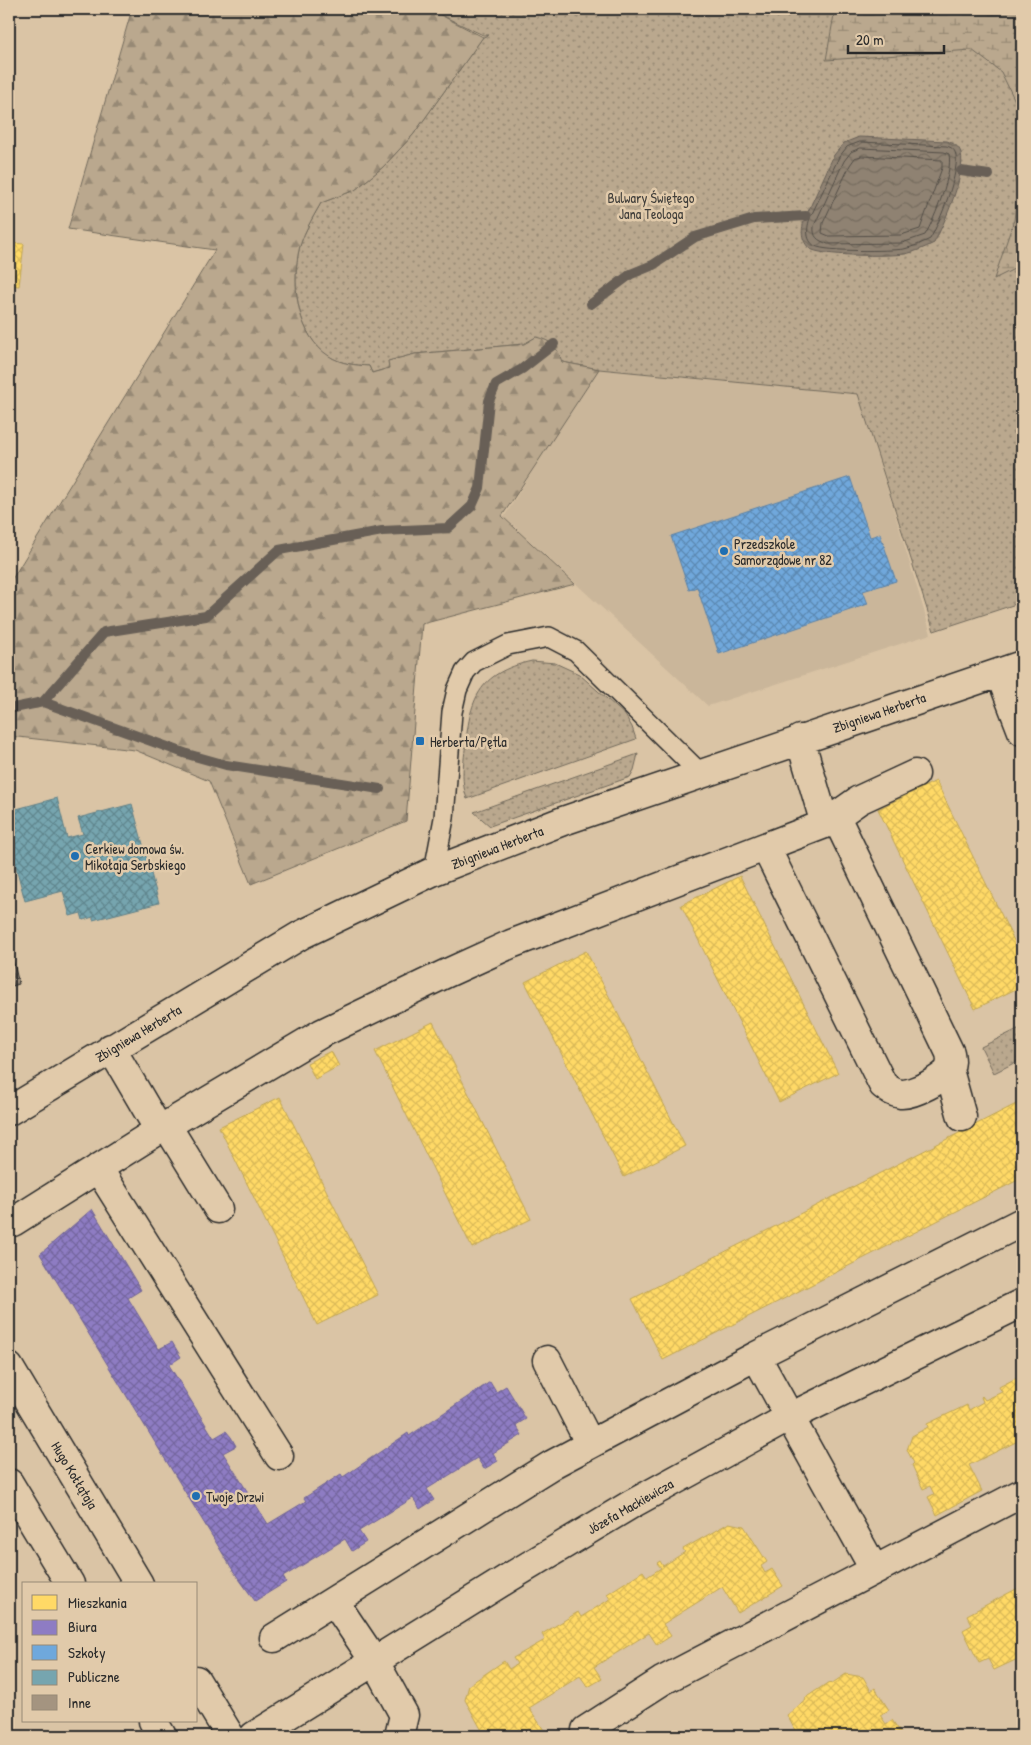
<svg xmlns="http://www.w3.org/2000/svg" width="1031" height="1745" font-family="'Patrick Hand',sans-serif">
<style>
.built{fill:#cab69a}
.grass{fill:url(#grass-dots);stroke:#726a5c}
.forest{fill:url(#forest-firs);stroke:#726a5c}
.wetland{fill:url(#wetland-marsh);stroke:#726a5c}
.water{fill:url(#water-waves);stroke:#675f56}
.homes{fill:url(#homes-cross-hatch);stroke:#bfa554}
.offices{fill:url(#offices-cross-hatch);stroke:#706495}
.schools{fill:url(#schools-cross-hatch);stroke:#5b82a7}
.public{fill:url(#public-cross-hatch);stroke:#608087}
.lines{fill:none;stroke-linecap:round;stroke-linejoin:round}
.shore{stroke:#534e47;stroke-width:1}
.stream{stroke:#675f56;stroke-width:10}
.building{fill:url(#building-cross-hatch);stroke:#2b2b2b}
.lane-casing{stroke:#2b2b2b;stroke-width:22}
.street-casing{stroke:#2b2b2b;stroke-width:31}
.secondary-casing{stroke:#2b2b2b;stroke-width:31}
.lane{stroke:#e1caaa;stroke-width:19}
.street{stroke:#e1caaa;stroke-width:28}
.secondary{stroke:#e1caaa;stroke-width:28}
.poi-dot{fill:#1f6fb2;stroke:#e1caaa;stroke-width:2}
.labels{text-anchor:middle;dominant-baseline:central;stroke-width:5;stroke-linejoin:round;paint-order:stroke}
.park-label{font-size:14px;fill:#403e3a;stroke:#e1caaa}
.poi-label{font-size:14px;fill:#2b2b2b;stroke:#e1caaa;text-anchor:start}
.street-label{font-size:14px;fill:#2b2b2b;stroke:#e1caaa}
</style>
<defs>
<pattern id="grass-dots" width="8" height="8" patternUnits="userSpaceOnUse" patternTransform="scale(1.25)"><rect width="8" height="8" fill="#baa88e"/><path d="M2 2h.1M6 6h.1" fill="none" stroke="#978974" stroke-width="1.8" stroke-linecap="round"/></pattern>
<pattern id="forest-firs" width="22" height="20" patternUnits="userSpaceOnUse" patternTransform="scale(1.25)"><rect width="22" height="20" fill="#baa88e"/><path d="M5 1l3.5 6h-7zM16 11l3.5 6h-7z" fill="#978974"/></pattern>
<pattern id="wetland-marsh" width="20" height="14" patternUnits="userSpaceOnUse" patternTransform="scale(1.25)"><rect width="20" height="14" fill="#baa88e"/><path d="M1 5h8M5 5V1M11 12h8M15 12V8" fill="none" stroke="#978974"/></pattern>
<pattern id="water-waves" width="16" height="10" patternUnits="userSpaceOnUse" patternTransform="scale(1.25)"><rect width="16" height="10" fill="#8f8272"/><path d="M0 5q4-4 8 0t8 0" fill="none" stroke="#756b5e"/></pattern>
<pattern id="homes-cross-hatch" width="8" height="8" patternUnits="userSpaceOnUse" patternTransform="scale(1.25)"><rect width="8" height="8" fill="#ffd966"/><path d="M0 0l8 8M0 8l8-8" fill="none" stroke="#dbba59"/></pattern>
<pattern id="offices-cross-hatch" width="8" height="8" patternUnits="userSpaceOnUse" patternTransform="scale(1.25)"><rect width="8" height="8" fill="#8e7cc3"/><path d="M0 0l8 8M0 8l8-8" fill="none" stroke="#74669f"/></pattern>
<pattern id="schools-cross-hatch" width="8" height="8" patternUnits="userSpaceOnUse" patternTransform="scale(1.25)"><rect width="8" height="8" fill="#6fa8dc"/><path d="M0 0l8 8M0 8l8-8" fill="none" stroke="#5b89b3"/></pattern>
<pattern id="public-cross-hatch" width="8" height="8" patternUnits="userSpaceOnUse" patternTransform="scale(1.25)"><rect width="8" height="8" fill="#76a5af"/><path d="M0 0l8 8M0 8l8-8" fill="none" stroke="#61878f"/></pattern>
<pattern id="building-cross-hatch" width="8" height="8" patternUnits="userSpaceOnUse" patternTransform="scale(1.25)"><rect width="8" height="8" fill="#a49480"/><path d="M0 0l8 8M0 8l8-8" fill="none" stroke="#867969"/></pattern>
</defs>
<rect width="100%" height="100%" fill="#dac4a5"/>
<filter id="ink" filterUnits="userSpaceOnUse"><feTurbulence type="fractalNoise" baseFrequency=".02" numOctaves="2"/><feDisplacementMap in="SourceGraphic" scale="10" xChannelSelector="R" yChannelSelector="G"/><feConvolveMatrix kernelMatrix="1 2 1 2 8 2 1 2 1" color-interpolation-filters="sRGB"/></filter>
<g filter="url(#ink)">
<path class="built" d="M 595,369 L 859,394 L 931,634 L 708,706 L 504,517 Z"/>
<path class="grass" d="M 428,9 L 1022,9 L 1022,602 L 934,631 L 858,394 L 599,369 L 562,362 L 536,337 L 524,344 L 415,354 L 389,361 L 389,368 L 372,373 L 369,366 C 355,365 341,364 328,356 C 298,335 292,288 298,255 C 301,236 312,219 321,203 L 355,190 L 383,167 L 413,135 L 483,37 L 489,35 L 483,35 Z
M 532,661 L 555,663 L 579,674 L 625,715 L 632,727 L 636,739 L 467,799 C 461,782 463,767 465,750 C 470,700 477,673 532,661 Z
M 638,754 L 634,770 L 630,777 L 490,826 L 474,812 Z
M 1022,1027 L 1022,1059 L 994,1073 L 981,1047 Z"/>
<path class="forest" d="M 132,9 L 429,9 L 483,37 L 413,135 L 383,167 L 355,190 L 321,203 C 312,219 301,236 298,255 C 292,289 298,336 329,356 C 341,364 355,365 369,366 L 372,373 L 389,368 L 388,361 L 415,354 L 524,344 L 536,337 C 552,341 557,346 562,362 L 599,369 L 502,516 L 575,584 L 422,624 L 406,821 L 251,884 L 209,781 L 135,750 L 9,736 L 9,584 L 215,250 L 68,229 Z"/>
<path class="wetland" d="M 835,9 L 1022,9 L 1022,128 L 1019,109 L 1001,72 L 972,50 L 826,60 Z
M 1022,161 L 1022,265 L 994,279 L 1014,220 Z"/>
<path class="water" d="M 859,137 L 947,141 C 953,143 959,146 961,153 C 966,174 944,224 934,243 C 924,248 915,252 905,254 C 890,256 819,257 809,248 C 800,239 801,227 806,216 L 834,155 L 844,143 Z"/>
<path class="homes" d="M 9,243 L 24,244 L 19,286 L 9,285 Z
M 936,781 L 1022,957 L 1022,986 L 975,1009 L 878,809 Z
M 740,876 L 838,1073 L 779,1102 L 681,905 Z
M 586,951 L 685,1146 L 624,1177 L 525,982 Z
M 433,1022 L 531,1219 L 472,1248 L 375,1051 Z
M 331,1051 L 339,1066 L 315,1079 L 307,1063 Z
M 280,1097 L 378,1295 L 317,1325 L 219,1127 Z
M 1022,1101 L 1022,1178 L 663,1360 L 632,1299 Z
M 1022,1375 L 1022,1439 L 969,1465 L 982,1491 L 937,1515 L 928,1497 L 934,1494 L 930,1486 L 923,1489 L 912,1465 L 914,1463 L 907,1450 L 912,1436 L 928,1427 L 927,1424 L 967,1405 L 969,1410 L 983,1402 L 981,1397 L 982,1396 L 985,1400 L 1002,1392 L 999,1387 Z
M 729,1523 L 744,1526 L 767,1562 L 761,1566 L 765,1573 L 772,1569 L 783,1586 L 738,1613 L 722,1587 L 663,1624 L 671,1636 L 657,1645 L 649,1633 L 594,1667 L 602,1679 L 588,1687 L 580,1676 L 529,1708 L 548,1736 L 485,1736 L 465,1700 L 469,1685 L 504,1661 L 509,1669 L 517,1664 L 513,1658 L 545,1640 L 542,1634 L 578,1612 L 581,1617 L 610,1599 L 607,1594 L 643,1571 L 647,1577 L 661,1568 L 657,1563 L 660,1561 L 663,1566 L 685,1552 L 683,1549 Z
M 1022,1586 L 1022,1657 L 994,1670 L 988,1659 L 979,1663 L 963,1630 L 972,1625 L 967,1615 Z
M 846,1674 L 863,1677 L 871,1691 L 875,1688 L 889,1710 L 880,1715 L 886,1724 L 892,1720 L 903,1736 L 798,1736 L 787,1715 L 806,1700 L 805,1698 L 829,1682 L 831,1684 Z"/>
<path class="offices" d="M 92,1209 L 141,1290 L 128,1298 L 159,1349 L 172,1342 L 181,1357 L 169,1365 L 214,1438 L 226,1431 L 231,1437 L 236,1446 L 223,1453 L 268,1524 L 306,1501 L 304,1498 L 341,1474 L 343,1477 L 408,1433 L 409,1436 L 490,1382 L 496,1392 L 506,1386 L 526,1419 L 516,1425 L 522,1435 L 493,1453 L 498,1461 L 484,1469 L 477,1458 L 427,1489 L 434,1500 L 420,1509 L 413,1498 L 359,1531 L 366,1542 L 352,1551 L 345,1539 L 283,1577 L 286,1582 L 255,1601 L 234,1572 L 40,1254 Z"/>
<path class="schools" d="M 850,477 L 870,537 L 880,534 L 896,581 L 863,591 L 868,604 L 719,654 L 697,587 L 689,590 L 671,536 Z"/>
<path class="public" d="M 57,798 L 67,838 L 83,834 L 78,818 L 132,804 L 159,903 L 93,920 L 93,917 L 83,920 L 81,913 L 70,916 L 63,891 L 25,901 L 12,852 L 9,853 L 9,811 Z"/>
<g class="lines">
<path class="shore" d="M 860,142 L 946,146 C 950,147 953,148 955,152 C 962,168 939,224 930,239 C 922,243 913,247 904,249 C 889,251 826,252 815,246 C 805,240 807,227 810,218 L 839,157 L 847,147 Z
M 861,148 L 944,152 L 949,154 C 953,173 935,218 925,235 L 902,243 L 828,244 C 817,240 813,237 814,226 L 844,161 L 851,152 Z
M 862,156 L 942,160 L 942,168 L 920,229 L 901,235 L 829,236 L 822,233 L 823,223 L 850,165 L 855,158 Z"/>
<path class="stream" d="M 961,171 L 989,175
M 1020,181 L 1022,181
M 591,304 L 631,274 L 653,265 L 695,237 L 754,219 L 806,216
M 43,702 L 187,754 L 226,765 L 380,789
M 9,709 L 43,702 L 104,632 L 206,616 L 279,550 L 382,531 L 448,528 L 472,506 L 480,488 L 489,401 L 496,384 L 522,369 L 554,344"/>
</g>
<path class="building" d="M 9,943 L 19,984 L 9,987 Z"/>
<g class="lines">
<defs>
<path id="lane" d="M 434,871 L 444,818 L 452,712 L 457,690 L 465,672 L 474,662 L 508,645 L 549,637 L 576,651 L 700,773"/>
<path id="street" d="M 1000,674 L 1022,731
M 825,824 L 859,800 L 915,774
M 766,848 L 883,1085 C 888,1089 893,1093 901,1094 C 912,1095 944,1079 949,1069 C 952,1063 951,1059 950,1053 L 836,817
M 111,1048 L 159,1130 L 322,1033 L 445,974 L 511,944 L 825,824 L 800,739
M 949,1070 L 962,1117
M 9,1111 L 301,935 L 434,871 L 563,821 L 1022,665
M 167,1126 L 218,1209
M 98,1168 L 279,1456
M 13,1222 L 159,1130
M 756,1356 L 874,1569
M 547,1360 L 590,1444
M 334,1601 L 375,1662 L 404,1715 L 399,1736
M 274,1638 L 553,1464 L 756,1356 L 1022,1222
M 254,1736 L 510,1577 L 630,1505 L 788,1418 L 1022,1303
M 590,1736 L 586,1730 L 662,1681 L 1022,1493"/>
<path id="secondary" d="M 9,1367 L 139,1584
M 9,1483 L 70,1584
M 196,1680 L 230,1736
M 153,1721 L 162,1736"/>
</defs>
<use href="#lane" class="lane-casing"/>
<use href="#street" class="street-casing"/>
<use href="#secondary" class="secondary-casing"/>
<use href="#lane" class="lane"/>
<use href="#street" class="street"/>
<use href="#secondary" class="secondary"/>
</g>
</g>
<g class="poi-dot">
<circle cx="724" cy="551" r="5"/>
<rect x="415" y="736" width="10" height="10" rx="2.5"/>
<circle cx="75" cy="856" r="5"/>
<circle cx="196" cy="1496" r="5"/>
</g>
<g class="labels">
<g class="park-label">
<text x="651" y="197">Bulwary Świętego<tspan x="651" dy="16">Jana Teologa</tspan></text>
</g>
<g class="poi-label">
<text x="734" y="543">Przedszkole<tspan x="734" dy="16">Samorządowe nr 82</tspan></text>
<text x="430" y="741">Herberta/Pętla</text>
<text x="85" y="848">Cerkiew domowa św.<tspan x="85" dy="16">Mikołaja Serbskiego</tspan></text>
<text x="206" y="1496">Twoje Drzwi</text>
</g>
<g class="street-label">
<text transform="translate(879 712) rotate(-19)">Zbigniewa Herberta</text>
<text transform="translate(497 847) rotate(-21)">Zbigniewa Herberta</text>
<text transform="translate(138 1033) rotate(-31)">Zbigniewa Herberta</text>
<text transform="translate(75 1475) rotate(59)">Hugo Kołłątaja</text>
<text transform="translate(630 1506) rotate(-30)">Józefa Mackiewicza</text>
</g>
</g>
<rect width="1031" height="1745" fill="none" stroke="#e1caaa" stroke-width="30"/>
<rect x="15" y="15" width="1001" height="1715" fill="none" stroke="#2b2b2b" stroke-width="2" filter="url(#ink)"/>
<rect x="22" y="1582" width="175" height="140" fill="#e1caaa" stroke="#988a77"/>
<rect x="32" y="1595" width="25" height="15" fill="#ffd966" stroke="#988a77"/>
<text x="68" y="1608" font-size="15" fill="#2b2b2b">Mieszkania</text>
<rect x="32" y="1620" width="25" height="15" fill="#8e7cc3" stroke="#988a77"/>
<text x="68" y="1632" font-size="15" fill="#2b2b2b">Biura</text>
<rect x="32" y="1645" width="25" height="15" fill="#6fa8dc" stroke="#988a77"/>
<text x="68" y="1658" font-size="15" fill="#2b2b2b">Szkoły</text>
<rect x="32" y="1670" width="25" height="15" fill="#76a5af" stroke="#988a77"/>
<text x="68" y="1682" font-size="15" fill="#2b2b2b">Publiczne</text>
<rect x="32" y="1695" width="25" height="15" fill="#a49480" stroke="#988a77"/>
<text x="68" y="1708" font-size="15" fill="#2b2b2b">Inne</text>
<path d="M848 45v8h96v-8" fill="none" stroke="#2b2b2b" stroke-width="2.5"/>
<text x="856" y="45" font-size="15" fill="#2b2b2b" stroke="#e1caaa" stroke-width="4" paint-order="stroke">20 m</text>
</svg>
